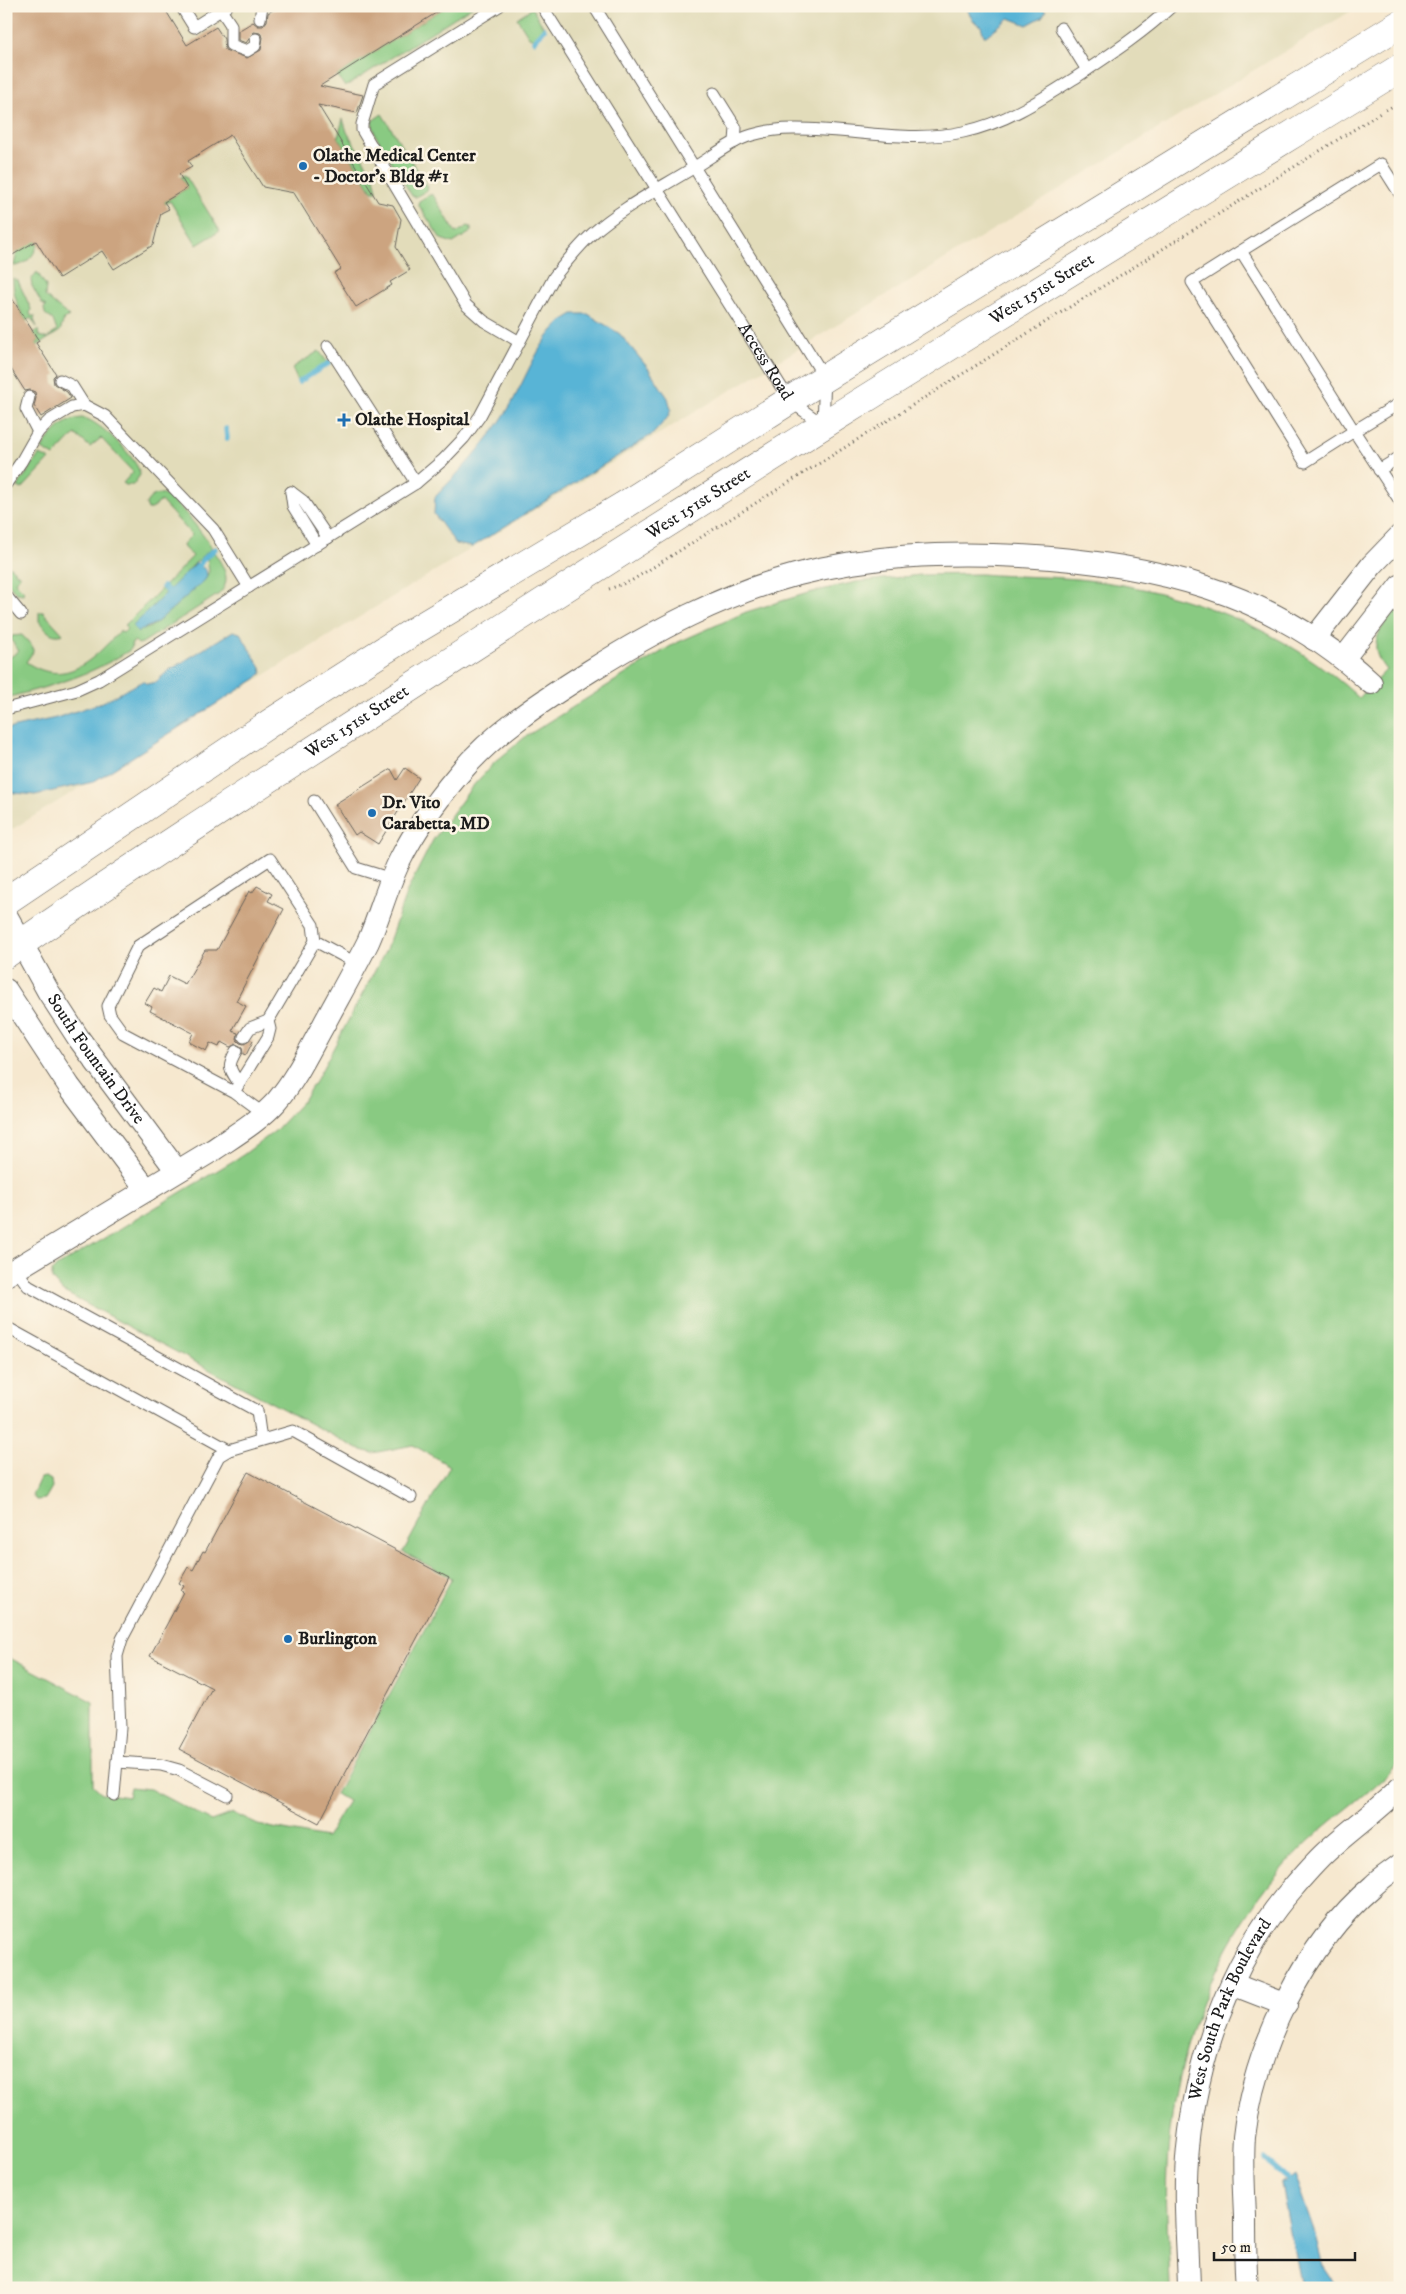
<svg xmlns="http://www.w3.org/2000/svg" width="1406" height="2294" font-family="'IM FELL DW Pica',serif">
<style>
.built{fill:#e2dcba}
.green{fill:#89ca82;stroke:#52734f}
.water{fill:#58b4d6;stroke:#3a6879}
.lines{fill:none;stroke-linecap:round;stroke-linejoin:round}
.stream{stroke:#58b4d6;stroke-width:5.5}
.building{fill:#cca480}
.service-casing{stroke:#68635b;stroke-width:13}
.minor-casing{stroke:#68635b;stroke-width:24}
.secondary-casing{stroke:#68635b;stroke-width:29}
.path{stroke:#68635b;stroke-width:3;stroke-dasharray:1 4;stroke-linecap:butt}
.service{stroke:#fff;stroke-width:11}
.minor{stroke:#fff;stroke-width:22}
.secondary{stroke:#fff;stroke-width:28}
.poi-dot{fill:#1f6fb2;stroke:#fcf5e5;stroke-width:2}
.labels{text-anchor:middle;dominant-baseline:central;stroke-width:5;stroke-linejoin:round;paint-order:stroke}
.poi-label{font-size:18px;font-weight:bold;fill:#1c1c1c;stroke:#fcf5e5;text-anchor:start}
.street-label{font-size:18px;fill:#1c1c1c;stroke:#fcf5e5}
</style>
<rect width="100%" height="100%" fill="#fcf5e5"/>
<filter id="ink" filterUnits="userSpaceOnUse"><feTurbulence type="fractalNoise" baseFrequency=".02" numOctaves="2"/><feDisplacementMap in="SourceGraphic" scale="10" xChannelSelector="R" yChannelSelector="G"/><feConvolveMatrix kernelMatrix="1 2 1 2 8 2 1 2 1" color-interpolation-filters="sRGB"/></filter>
<filter id="wash" filterUnits="userSpaceOnUse"><feTurbulence type="fractalNoise" baseFrequency=".0096" numOctaves="4" result="noise"/><feDisplacementMap in="SourceGraphic" scale="20" xChannelSelector="R" yChannelSelector="G"/><feGaussianBlur stdDeviation="1.12" result="paint"/><feColorMatrix in="noise" values="0 0 0 0 0 0 0 0 0 0 0 0 0 0 0 0 0 1.4 0 .05"/><feComposite in="paint" operator="in"/></filter>
<g filter="url(#wash)">
<rect width="100%" height="100%" fill="#f6e8cf"/>
<path class="built" d="M 6,6 L 1359,6 L 6,833 Z"/>
<path class="green" d="M 447,6 L 473,6 L 345,87 L 337,75 Z
M 532,8 L 544,28 L 534,39 L 529,37 L 517,18 Z
M 382,114 L 428,187 L 427,190 L 416,197 L 412,196 L 375,134 L 372,121 Z
M 343,119 L 347,132 L 374,177 L 377,191 L 372,191 L 338,137 Z
M 185,175 L 220,231 L 197,245 L 170,201 L 165,204 L 164,202 L 187,188 L 181,177 Z
M 429,195 L 433,195 L 456,233 L 468,226 L 471,227 L 471,232 L 453,243 L 441,239 L 418,204 L 419,201 Z
M 35,239 L 38,245 C 33,256 27,265 14,266 L 17,252 Z
M 37,272 L 46,286 L 45,296 C 53,303 61,310 69,316 L 64,319 L 60,331 L 32,349 L 30,341 L 37,343 L 39,341 L 34,333 L 38,330 L 39,336 L 47,338 L 57,331 L 53,320 C 47,315 45,317 44,308 L 46,306 L 42,304 L 32,286 L 31,280 Z
M 13,278 L 18,281 L 31,309 L 30,313 L 31,316 L 35,316 L 34,320 L 37,327 L 31,318 L 26,321 C 18,307 13,295 13,278 Z
M 319,351 L 328,363 L 298,382 L 292,368 Z
M 84,418 C 99,421 140,460 140,475 L 133,485 L 126,485 L 123,483 L 133,472 L 101,438 L 90,447 L 75,434 L 54,456 L 42,449 C 51,433 65,418 84,418 Z
M 39,455 L 50,459 L 22,489 L 18,487 L 20,483 Z
M 162,494 C 180,502 201,532 212,548 L 201,557 L 199,562 L 197,561 L 170,590 L 165,585 L 193,556 L 184,548 L 183,544 L 192,535 L 161,501 L 152,509 L 148,509 L 146,504 C 149,497 155,494 162,494 Z
M 214,552 C 223,566 233,580 219,594 L 142,643 L 138,644 L 135,641 L 131,644 L 132,647 L 130,650 C 87,677 54,685 6,698 L 6,660 L 19,651 L 11,640 L 12,636 L 22,635 L 33,647 L 33,652 L 26,662 C 67,689 93,659 120,631 L 123,633 L 127,629 L 124,626 L 161,589 L 166,593 L 133,626 L 137,631 L 149,628 L 156,623 L 205,580 L 209,571 L 207,558 Z
M 8,565 L 20,576 L 15,582 L 24,591 L 23,594 L 16,593 L 6,580 Z
M 981,574 C 1016,577 1052,576 1087,580 C 1184,590 1288,630 1359,698 L 1386,670 C 1364,643 1382,627 1400,604 L 1400,1762 C 1369,1796 1327,1820 1295,1855 C 1215,1940 1173,2051 1167,2167 C 1165,2207 1169,2247 1170,2288 L 6,2288 L 6,1656 L 93,1702 L 93,1785 L 102,1793 L 128,1797 L 130,1787 L 150,1789 L 211,1821 L 233,1813 L 258,1825 L 326,1838 L 348,1801 L 336,1794 L 452,1578 L 403,1552 L 450,1466 L 413,1445 L 373,1453 L 358,1449 L 62,1291 L 52,1279 L 52,1272 L 56,1267 L 243,1155 L 275,1131 L 302,1102 L 318,1077 L 386,950 L 407,891 L 433,840 L 471,788 L 494,763 L 525,737 L 674,644 L 746,612 L 808,593 L 856,582 L 920,575 Z
M 39,612 L 43,612 L 63,634 C 51,638 46,630 39,621 Z
M 46,1477 L 51,1480 L 52,1487 L 45,1499 L 36,1500 L 32,1495 L 40,1478 Z"/>
<path class="water" d="M 966,6 L 1042,6 L 1046,11 L 1042,17 L 1027,25 L 1009,18 L 986,36 L 984,36 L 981,26 C 973,23 969,14 966,6 Z
M 573,314 L 588,314 L 620,334 L 648,368 L 668,398 L 671,409 L 668,417 L 653,434 L 472,547 L 456,544 L 434,514 L 435,497 C 461,470 487,443 507,411 C 526,381 540,331 573,314 Z
M 196,563 L 206,570 L 207,576 L 205,580 L 156,623 L 137,632 L 133,626 Z
M 233,631 L 240,633 L 261,668 L 262,673 L 257,678 L 93,782 L 35,795 L 6,792 L 6,729 L 56,718 L 103,702 L 143,681 L 147,684 L 156,682 L 168,671 Z
M 1294,2174 L 1314,2230 L 1324,2269 L 1337,2288 L 1301,2288 L 1281,2184 Z"/>
<g class="lines">
<path class="stream" d="M 534,41 L 544,29
M 299,382 L 329,363
M 226,429 L 227,438
M 198,568 L 203,559 L 215,549
M 163,587 L 168,591
M 1266,2160 L 1288,2179 L 1290,2185"/>
</g>
<g id="blocks">
<path class="building" d="M 6,6 L 163,6 L 187,45 L 216,27 L 224,39 L 225,50 L 247,58 L 261,50 L 263,37 L 260,33 L 254,32 L 246,43 L 238,40 L 238,31 L 253,22 L 258,26 L 263,26 L 267,21 L 268,13 L 280,6 L 447,6 L 320,86 L 363,95 L 357,113 L 318,105 L 378,202 L 393,205 L 401,219 L 396,247 L 410,270 L 390,282 L 392,285 L 356,307 L 334,273 L 341,269 L 294,193 L 263,187 L 230,135 L 188,161 L 192,167 L 179,174 L 187,188 L 164,202 L 169,209 L 161,213 L 153,245 L 114,269 L 102,251 L 59,278 L 36,241 L 6,259 Z
M 6,289 L 39,341 L 36,343 L 56,374 L 53,377 L 54,384 L 67,392 L 71,398 L 41,417 L 34,406 L 36,398 L 35,392 L 30,390 L 25,391 L 6,361 Z
M 405,768 L 419,778 L 378,844 L 359,832 L 355,835 L 335,804 L 391,769 L 397,780 Z
M 257,886 L 272,894 L 268,901 L 284,909 L 236,1001 L 246,1006 L 232,1031 L 238,1033 L 237,1040 L 240,1043 L 244,1044 L 251,1040 L 253,1041 L 246,1055 L 243,1054 L 242,1047 L 236,1044 L 230,1047 L 221,1042 L 219,1047 L 210,1043 L 206,1051 L 189,1042 L 193,1033 L 150,1011 L 152,1007 L 145,1003 L 154,988 L 161,992 L 169,976 L 185,984 L 205,950 L 217,950 L 249,891 L 252,893 Z
M 248,1472 L 449,1578 L 319,1823 L 179,1749 L 212,1688 L 150,1656 L 184,1592 L 181,1591 L 184,1586 L 179,1583 L 188,1567 L 193,1570 L 203,1551 L 205,1552 Z"/>
</g>
</g>
<g filter="url(#ink)">
<use href="#blocks" fill-opacity="0" stroke="#68635b" stroke-width="1"/>
<g class="lines">
<defs>
<g id="service">
<path d="M 181,6 L 194,27 L 227,6"/>
<path d="M 499,6 L 374,84 L 362,124 L 362,130 L 466,305 L 484,321 L 518,341"/>
<path id="s1" d="M 542,6 L 790,401 L 822,424"/>
<path d="M 594,6 L 825,378 L 823,422"/>
<path d="M 221,10 L 231,25 L 231,45 L 247,51 L 255,46 L 256,39"/>
<path d="M 260,19 L 262,6"/>
<path d="M 1061,28 L 1087,70"/>
<path d="M 714,93 L 736,128 L 735,142"/>
<path d="M 1241,251 L 1192,282 L 1305,462 L 1354,431 L 1241,251 L 1381,164 L 1400,194"/>
<path d="M 328,346 L 416,483"/>
<path d="M 60,380 L 72,386 L 84,405"/>
<path d="M 29,397 L 26,409 L 38,432"/>
<path d="M 1400,403 L 1354,431 L 1400,501"/>
<path d="M 1379,470 L 1400,457"/>
<path d="M 6,484 L 21,462 L 38,432 L 49,421 L 72,407 L 84,405 L 105,416 L 213,529 L 249,587"/>
<path d="M 291,492 L 293,506 L 317,545"/>
<path d="M 291,492 L 303,501 L 328,538"/>
<path d="M 6,596 L 21,614"/>
<path d="M 6,709 L 77,690 L 99,680 L 416,483 L 443,460 L 464,438 L 480,416 L 554,277 C 566,262 578,247 592,234 C 621,208 659,189 693,168 C 712,157 731,141 752,135 C 765,131 780,129 793,129 C 850,128 906,144 963,132 C 1006,123 1042,99 1078,76 C 1111,54 1143,33 1172,6"/>
<path d="M 314,801 L 356,868 L 392,879"/>
<path d="M 315,941 L 356,963"/>
<path d="M 244,1037 L 250,1028 L 268,1021"/>
<path d="M 236,1051 C 227,1067 229,1068 239,1083"/>
<path d="M 234,1092 L 268,1037 L 270,1029 L 268,1021 L 315,941 L 313,925 L 270,859 L 138,946 L 108,1006 L 110,1015 L 123,1033 L 234,1092 L 264,1114"/>
<path d="M 16,1269 L 28,1286 L 257,1411 L 261,1440"/>
<path d="M 6,1327 L 229,1450"/>
<path d="M 117,1762 L 161,1765 L 179,1770 L 227,1795"/>
<path d="M 114,1795 L 120,1728 L 117,1656 L 122,1639 L 219,1456 L 229,1450 L 293,1431 L 411,1497"/>
</g>
<g id="minor">
<path d="M 1314,639 L 1372,565 L 1400,536"/>
<path d="M 1344,658 L 1400,586"/>
<path id="s2" d="M 6,915 L 48,991 L 79,1039 L 177,1171"/>
<path d="M 6,990 L 69,1086 L 147,1190"/>
<path d="M 6,1275 L 213,1150 C 235,1135 259,1121 277,1101 C 296,1079 309,1051 323,1026 C 338,998 354,970 368,942 C 380,915 387,886 400,860 C 415,830 436,801 458,775 C 494,732 542,701 590,671 C 654,631 721,595 795,575 C 870,555 943,552 1021,556 C 1152,563 1272,591 1371,683"/>
<path d="M 1232,1984 L 1286,2005"/>
<path id="s3" d="M 1189,2288 C 1188,2242 1183,2194 1188,2148 C 1197,2059 1228,1967 1285,1897 C 1298,1882 1311,1866 1326,1852 C 1350,1830 1377,1811 1400,1788"/>
<path d="M 1247,2288 C 1245,2264 1245,2240 1245,2216 C 1244,2190 1242,2163 1244,2137 C 1254,2048 1305,1944 1373,1886 C 1381,1878 1391,1872 1400,1865"/>
</g>
<g id="secondary">
<path d="M 6,901 L 270,723 L 419,628 L 623,506 L 825,378 L 1400,24"/>
<path id="s4" d="M 6,954 C 138,862 273,776 408,689 C 735,477 1068,273 1400,68"/>
</g>
</defs>
<use href="#service" class="service-casing"/>
<use href="#minor" class="minor-casing"/>
<use href="#secondary" class="secondary-casing"/>
<path class="path" d="M 1386,110 L 1400,102
M 609,589 L 631,581 L 1382,112"/>
<use href="#service" class="service"/>
<use href="#minor" class="minor"/>
<use href="#secondary" class="secondary"/>
</g>
</g>
<g class="poi-dot">
<circle cx="303" cy="166" r="5"/>
<path d="M341.5 412.5h5v5h5v5h-5v5h-5v-5h-5v-5h5z"/>
<circle cx="372" cy="813" r="5"/>
<circle cx="288" cy="1639" r="5"/>
</g>
<g class="labels">
<g class="poi-label">
<text x="313" y="156">Olathe Medical Center<tspan x="313" dy="21">- Doctor's Bldg #1</tspan></text>
<text x="355" y="420">Olathe Hospital</text>
<text x="382" y="803">Dr. Vito<tspan x="382" dy="21">Carabetta, MD</tspan></text>
<text x="298" y="1639">Burlington</text>
</g>
<g class="street-label">
<text stroke="none"><textPath href="#s4" startOffset="1231">West 151st Street</textPath></text>
<text stroke="none"><textPath href="#s1" startOffset="420">Access Road</textPath></text>
<text stroke="none"><textPath href="#s4" startOffset="826">West 151st Street</textPath></text>
<text stroke="none"><textPath href="#s4" startOffset="421">West 151st Street</textPath></text>
<text stroke="none"><textPath href="#s2" startOffset="170">South Fountain Drive</textPath></text>
<text stroke="none"><textPath href="#s3" startOffset="286">West South Park Boulevard</textPath></text>
</g>
</g>
<rect width="1406" height="2294" fill="none" stroke="#fcf5e5" stroke-width="25"/>
<path d="M1214 2252v8h141v-8" fill="none" stroke="#1c1c1c" stroke-width="2.5"/>
<text x="1221" y="2252" font-size="15" fill="#1c1c1c" stroke="#fcf5e5" stroke-width="4" paint-order="stroke">50 m</text>
</svg>
